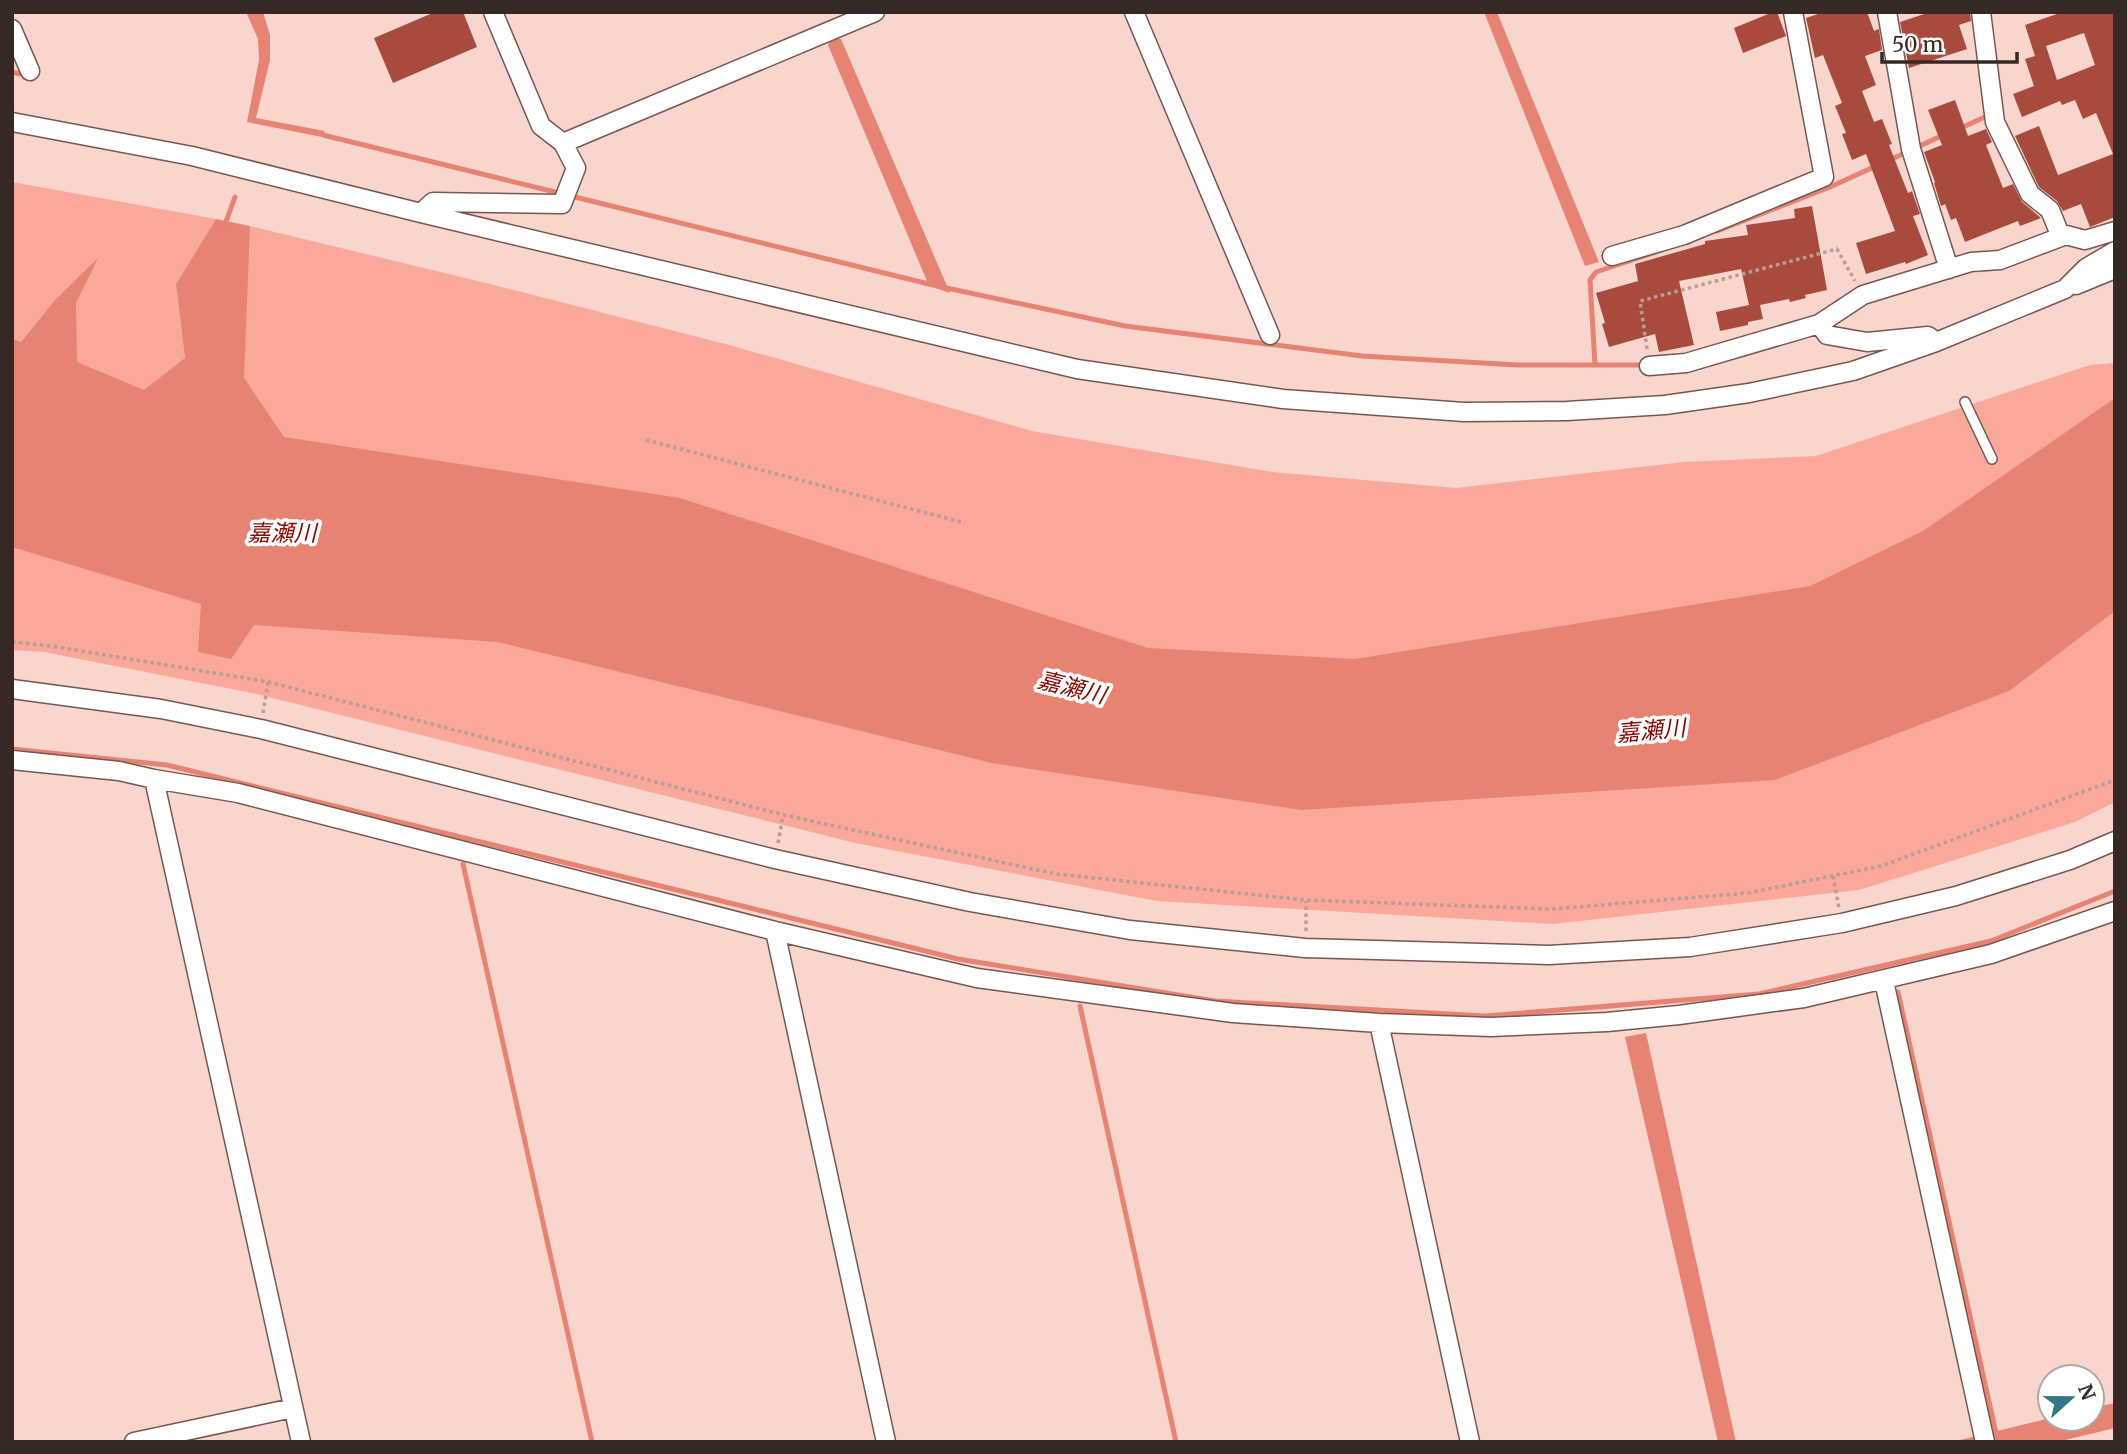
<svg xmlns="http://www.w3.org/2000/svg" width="2127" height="1454" font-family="Merriweather,'Noto Sans JP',serif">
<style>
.green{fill:#faa899}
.water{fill:#e78372}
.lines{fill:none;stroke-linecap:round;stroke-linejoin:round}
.stream{stroke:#e78372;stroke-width:5}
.building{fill:#a94b3c;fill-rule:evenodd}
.service-casing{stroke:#765751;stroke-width:12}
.minor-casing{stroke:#765751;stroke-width:21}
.path{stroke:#b99d96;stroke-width:3.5;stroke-dasharray:3.5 3.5;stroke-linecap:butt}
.service{stroke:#fff;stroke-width:9}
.minor{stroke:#fff;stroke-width:18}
.labels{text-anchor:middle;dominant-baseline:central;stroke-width:7;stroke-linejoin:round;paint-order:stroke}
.water-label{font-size:23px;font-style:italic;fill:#860800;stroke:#fff}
</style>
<rect width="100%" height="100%" fill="#f9d5cd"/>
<path class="green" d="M 12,182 L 216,219 L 176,284 L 185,358 L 155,414 L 12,360 Z
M 250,226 L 494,285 L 729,345 L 1032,431 L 1272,472 L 1456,488 L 1684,462 L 1816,456 L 2090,365 L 2115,363 L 2115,420 L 1819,599 L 1354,679 L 1125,658 L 253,448 L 232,393 L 235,262 Z
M 12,513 L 254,593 L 996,741 L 2115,587 L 2115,802 L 2075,822 L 1859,890 L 1553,924 L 1157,901 L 855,843 L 252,693 L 44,652 L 12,650 Z"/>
<path class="water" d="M 246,12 L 263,12 L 270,35 L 270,60 L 256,118 L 325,131 L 322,137 L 247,122 L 259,60 L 258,39 Z
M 1484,12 L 1497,12 L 1599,262 L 1585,266 Z
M 832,36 L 841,39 L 950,293 L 929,286 L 828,45 Z
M 216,219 L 250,226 L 244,378 L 284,437 L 680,498 L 1148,648 L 1355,659 L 1810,586 L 1923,531 L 2115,398 L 2115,611 L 2009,691 L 1775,780 L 1301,810 L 992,763 L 498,642 L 254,625 L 231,659 L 198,652 L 201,604 L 12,547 L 12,339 L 21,342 L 56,299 L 98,258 L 76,303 L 77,362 L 144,390 L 185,358 L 176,284 Z
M 1646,1033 L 1736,1442 L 1718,1442 L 1625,1037 Z
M 2115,1403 L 2115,1428 L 2057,1442 L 1952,1442 L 2050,1418 L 2092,1419 L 2092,1408 Z"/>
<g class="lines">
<path class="stream" d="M 12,72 L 20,74
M 1959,129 L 1989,115 L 1989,113
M 323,135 L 555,192
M 1920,146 L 1943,135
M 1889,160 L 1905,153
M 575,197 L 933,285
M 224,227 L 235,197
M 1717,231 L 1830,187 L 1876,166
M 942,287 L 1125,326 L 1362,356 L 1517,365 L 1643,365
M 1595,365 L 1590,280 L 1596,272 L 1662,250
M 12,749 L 167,765 L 958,959 L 1215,1001 L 1485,1016 L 1759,994 L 1991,941 L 2115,891
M 463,864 L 592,1442
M 1898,992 L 1998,1442
M 1080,1006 L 1176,1442"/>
</g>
<path class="building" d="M 435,12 L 463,12 L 477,47 L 393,83 L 374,38 Z
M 1773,12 L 1777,12 L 1786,36 L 1743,53 L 1734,28 Z
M 1824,12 L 1867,12 L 1874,31 L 1879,29 L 1882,50 L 1865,56 L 1876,85 L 1862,91 L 1874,122 L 1882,119 L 1892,144 L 1889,145 L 1908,193 L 1912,191 L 1920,214 L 1913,216 L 1928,255 L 1906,264 L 1905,262 L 1866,274 L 1856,243 L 1895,231 L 1866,154 L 1852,160 L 1842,134 L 1846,133 L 1835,106 L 1842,103 L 1823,55 L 1815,58 L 1806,18 Z
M 1930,12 L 1970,12 L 1971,21 L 1959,25 L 1967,49 L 1909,68 L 1900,22 Z
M 2063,12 L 2115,12 L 2115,217 L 2090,227 L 2081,204 L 2063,211 L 2057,201 L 2039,187 L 2015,136 L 2039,126 L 2058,175 L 2113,154 L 2096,113 L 2083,119 L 2075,100 L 2062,105 L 2060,101 L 2022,117 L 2013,94 L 2034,86 L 2025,59 L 2035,56 L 2025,25 ZM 2084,33 L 2095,65 L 2057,80 L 2046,46 Z
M 1955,100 L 1968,136 L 1986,129 L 1992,142 L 1986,145 L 2003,188 L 2013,184 L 2022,202 L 2041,218 L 2020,226 L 2018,221 L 1965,242 L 1956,218 L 1951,220 L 1945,204 L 1941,206 L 1934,183 L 1935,182 L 1924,152 L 1942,145 L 1928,110 Z
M 1812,206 L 1827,290 L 1805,295 L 1806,298 L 1790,302 L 1789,299 L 1760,305 L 1763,319 L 1748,322 L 1748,325 L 1720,331 L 1716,312 L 1749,305 L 1741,269 L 1679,281 L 1694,345 L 1659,352 L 1655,334 L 1609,347 L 1602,324 L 1605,323 L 1596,293 L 1638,281 L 1635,264 L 1705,244 L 1705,241 L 1748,235 L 1746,225 L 1795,218 L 1794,209 Z"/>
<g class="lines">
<defs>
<path id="service" d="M 1965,402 L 1992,459"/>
<path id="minor" d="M 1134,12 L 1270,335
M 1887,12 L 1911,149 L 1949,269
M 1981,12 L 1995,122 L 2030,194 L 2050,210 L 2061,237
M 12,29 L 30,71
M 12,122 L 192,156 L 421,213 L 1077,369 L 1283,399 L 1464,412 L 1567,411 L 1665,405 L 1749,393 L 1853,371 L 1936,342 L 2065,289 L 2086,268 L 2115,251
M 563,143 L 875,12
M 421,213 L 433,202 L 562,204 L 576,168 L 563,143 L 541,126 L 493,12
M 1612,256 L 1684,235 L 1824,177 L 1793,12
M 2076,285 L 2115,269
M 1819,324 L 1827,335 L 1867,342 L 1928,336 L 1931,338
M 1649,366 L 1686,363 L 1819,324 L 1863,295 L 1971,262 L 2000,260 L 2066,235 L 2085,240 L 2115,231
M 12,689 L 161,709 L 261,729 L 775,859 L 970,902 L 1130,930 L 1305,948 L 1549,955 L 1690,947 L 1842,923 L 1956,896 L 2070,860 L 2115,841
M 12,760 L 119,771 L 154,779 L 238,793 L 775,931 L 977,978 L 1233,1013 L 1379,1023 L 1491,1027 L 1607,1022 L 1679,1015 L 1804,998 L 1991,954 L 2115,911
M 154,779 L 301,1442
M 775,931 L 886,1442
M 1884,981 L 1985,1442
M 1379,1023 L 1470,1442
M 134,1442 L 293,1408"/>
</defs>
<use href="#service" class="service-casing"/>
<use href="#minor" class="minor-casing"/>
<path class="path" d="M 1647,349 L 1640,301 L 1837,249 L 1855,281
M 646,440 L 965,523
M 12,642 L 51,646 L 269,682 L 784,815 L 1056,874 L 1306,900 L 1552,909 L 1748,893 L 1881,866 L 2115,780
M 263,713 L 268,682
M 778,843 L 783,816
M 1833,876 L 1839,908
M 1306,931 L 1306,901"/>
<use href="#service" class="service"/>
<use href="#minor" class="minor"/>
</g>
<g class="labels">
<g class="water-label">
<text x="282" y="532">嘉瀬川</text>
<text transform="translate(1072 687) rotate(14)">嘉瀬川</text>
<text transform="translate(1651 730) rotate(-5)">嘉瀬川</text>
</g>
</g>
<rect width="2127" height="1454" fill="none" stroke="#352825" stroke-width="28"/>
<g transform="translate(2071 1398) rotate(69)"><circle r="33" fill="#ffffff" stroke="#aea9a8" stroke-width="2"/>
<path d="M0-5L12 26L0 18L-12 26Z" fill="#337985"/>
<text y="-10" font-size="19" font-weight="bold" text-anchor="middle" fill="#352825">N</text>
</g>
<path d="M1882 52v10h135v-10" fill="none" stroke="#352825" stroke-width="3.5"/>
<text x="1892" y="52" font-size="21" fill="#352825" stroke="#ffffff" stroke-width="5" paint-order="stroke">50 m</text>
</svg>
